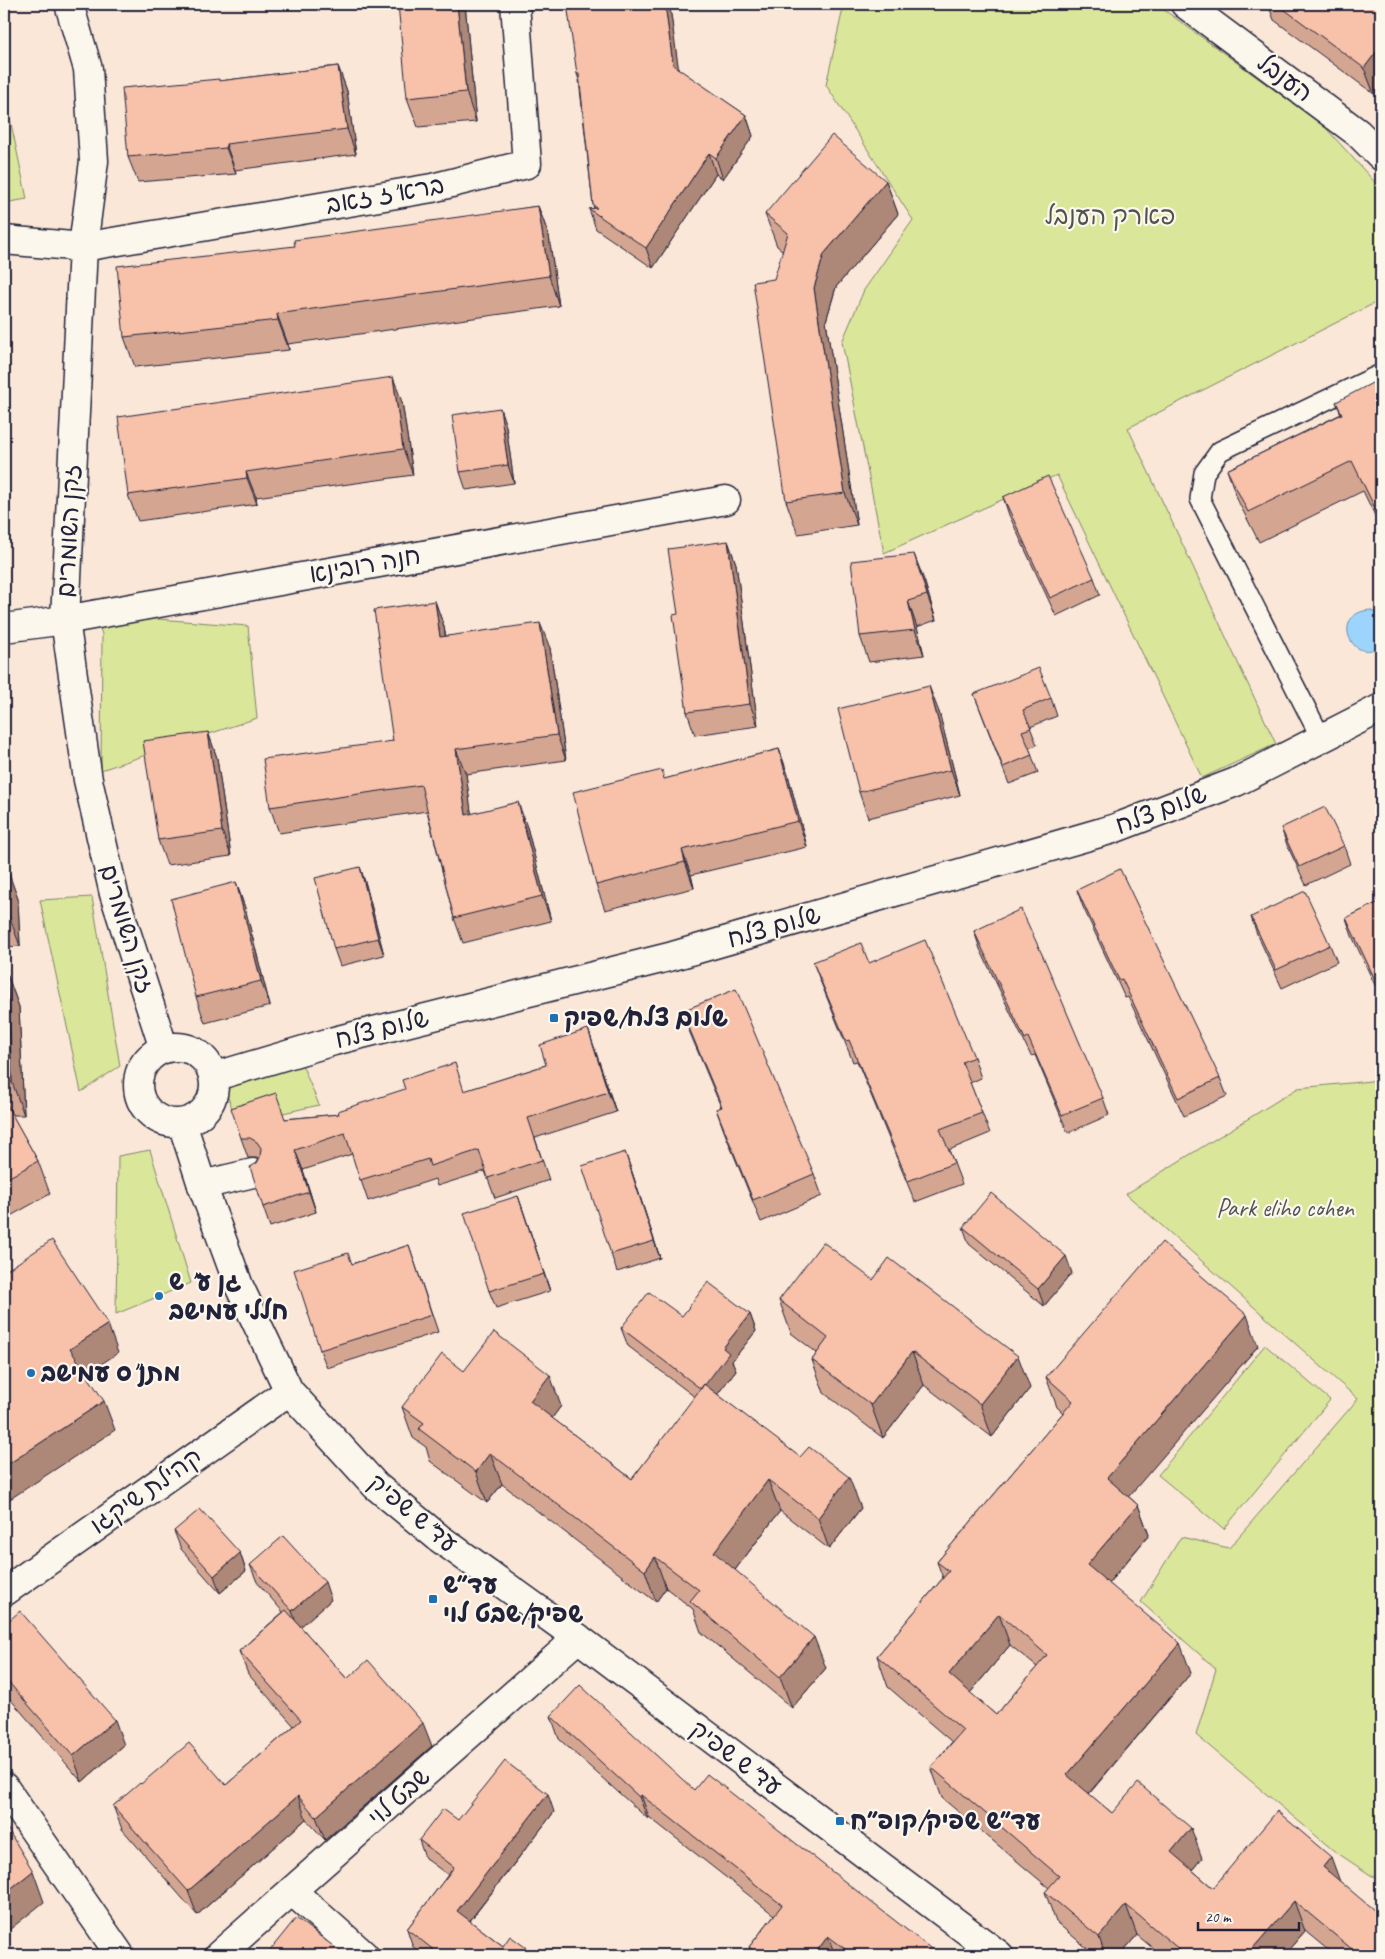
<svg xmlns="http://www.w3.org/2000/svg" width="1385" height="1959" font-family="Caveat,'Playpen Sans Hebrew',sans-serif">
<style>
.green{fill:#dae699;stroke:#7e846a}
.water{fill:#9dd4fc;stroke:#6c8daf}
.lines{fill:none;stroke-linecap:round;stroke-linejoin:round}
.service-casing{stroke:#22223b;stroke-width:22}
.minor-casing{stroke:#22223b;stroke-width:31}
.tertiary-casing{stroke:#22223b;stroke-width:31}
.service{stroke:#fbf7ec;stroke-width:19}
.minor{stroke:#fbf7ec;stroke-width:28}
.tertiary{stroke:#fbf7ec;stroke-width:28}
.wall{fill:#d4a692;stroke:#22223b;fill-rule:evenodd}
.shaded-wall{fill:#ad8777;stroke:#22223b}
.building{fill:#f7c1aa;stroke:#22223b;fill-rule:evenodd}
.poi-dot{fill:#1f6fb2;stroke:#fbf7ec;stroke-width:2}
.labels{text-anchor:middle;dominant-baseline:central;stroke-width:4.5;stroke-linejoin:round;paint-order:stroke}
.street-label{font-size:25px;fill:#22223b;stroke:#fbf7ec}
.park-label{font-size:25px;fill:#505352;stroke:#fbf7ec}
.poi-label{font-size:25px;font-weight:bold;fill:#22223b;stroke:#fbf7ec;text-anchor:start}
</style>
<rect width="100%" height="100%" fill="#fae7d8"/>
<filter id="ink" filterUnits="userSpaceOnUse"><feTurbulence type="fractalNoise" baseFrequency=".02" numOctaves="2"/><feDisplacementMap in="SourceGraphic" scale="10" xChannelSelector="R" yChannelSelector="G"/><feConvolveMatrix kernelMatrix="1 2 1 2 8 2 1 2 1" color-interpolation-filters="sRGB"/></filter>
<g filter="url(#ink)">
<path class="green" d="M 844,4 L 1156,4 L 1324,126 L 1381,189 L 1381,300 L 1128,428 L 1276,744 L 1202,778 L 1057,475 L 884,553 L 842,342 L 864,290 L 913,220 L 826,85 Z
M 4,90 L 27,199 L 4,203 Z
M 94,614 L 248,626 L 257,718 L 101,770 L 102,634 Z
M 92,897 L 120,1066 L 81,1092 L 40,900 Z
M 298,1055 L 319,1105 L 238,1123 L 219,1075 Z
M 1381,1080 L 1381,1882 L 1333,1850 L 1196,1735 L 1216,1669 L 1141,1602 L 1181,1537 L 1229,1548 L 1358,1399 L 1126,1194 L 1298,1088 Z
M 150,1150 L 191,1283 L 116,1314 L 118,1156 Z
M 1265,1345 L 1330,1400 L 1224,1529 L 1158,1475 Z"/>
<path class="water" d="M 1370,610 L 1381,616 L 1381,645 C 1352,668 1329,613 1370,610 Z"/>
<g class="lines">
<defs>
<path id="service" d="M 1321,738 L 1200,499 L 1204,473 L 1220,451 L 1381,374"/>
<path id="minor" d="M 4,240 L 83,247 L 432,188 L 527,164 L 515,4
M 4,628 L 65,620 L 726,500
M 202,1185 L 253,1173
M 4,1592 L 289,1391
M 4,1787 L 120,1955
M 293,1892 L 364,1955
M 219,1955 L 578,1638"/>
<path id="tertiary" d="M 69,4 L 88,69 L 94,161 L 83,247 L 65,620 L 88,780 L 114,894 L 164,1049
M 1185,4 L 1358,133 L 1381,156
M138 1085a38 38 0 1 1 76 0a38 38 0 1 1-76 0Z
M 213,1077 L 334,1041 L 673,956 L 1113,829 L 1236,782 L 1381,708
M 182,1123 L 202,1185 L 239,1286 L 289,1391 L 376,1486 L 439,1538 L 578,1638 L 999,1955"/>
</defs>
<use href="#service" class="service-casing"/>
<use href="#minor" class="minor-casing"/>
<use href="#tertiary" class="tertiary-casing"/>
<use href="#service" class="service"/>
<use href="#minor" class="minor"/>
<use href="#tertiary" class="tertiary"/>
</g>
<path class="wall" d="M 465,4 L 476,122 L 418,127 L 407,98 Z
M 759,4 L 773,4 L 759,5 Z
M 1268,4 L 1381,4 L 1374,94 L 1274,20 Z
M 670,8 L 678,69 L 746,115 L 753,136 L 723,179 L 716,174 L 653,268 L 596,229 L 589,209 L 594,208 L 593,205 L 579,80 L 577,74 Z
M 338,66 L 347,91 L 356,154 L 235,170 L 236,174 L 138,182 L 128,157 L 220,81 Z
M 886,181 L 898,214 L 836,287 L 826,321 L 857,525 L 798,534 L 786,501 L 783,251 L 777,246 L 765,214 Z
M 538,206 L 549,236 L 559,306 L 288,344 L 289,350 L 135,367 L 124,337 L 295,246 Z
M 1381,392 L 1381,528 L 1363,491 L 1259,542 L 1238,501 L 1227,470 L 1341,414 L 1336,402 Z
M 402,402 L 413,475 L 256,497 L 257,504 L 138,521 L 128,495 Z
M 506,426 L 514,483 L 466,490 L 460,472 Z
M 1003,497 L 1094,578 L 1100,595 L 1056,616 L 1009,515 Z
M 728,541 L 736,564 L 758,726 L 695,735 L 687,712 L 678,614 Z
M 924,580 L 936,620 L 917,627 L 924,655 L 869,662 L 860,636 Z
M 435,601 L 444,627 L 446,636 L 550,648 L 566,760 L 466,774 L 471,813 L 527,827 L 551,921 L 463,943 L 454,918 L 427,811 L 279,833 L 270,807 L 393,741 Z
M 974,694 L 1051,698 L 1057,716 L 1030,727 L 1037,745 L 1029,748 L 1038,773 L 1009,784 Z
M 939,712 L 960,795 L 868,818 L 859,792 Z
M 208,732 L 217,758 L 231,856 L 167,865 L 158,840 Z
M 779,749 L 788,775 L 807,847 L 691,875 L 694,888 L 605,910 L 596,885 L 665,779 Z
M 1281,828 L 1344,846 L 1350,864 L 1306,885 L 1287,845 Z
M 4,866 L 6,866 L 18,899 L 20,946 L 4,947 Z
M 360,867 L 366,885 L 384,955 L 340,966 L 334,949 Z
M 236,882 L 245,908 L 270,1006 L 205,1023 L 196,997 Z
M 1077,890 L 1220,1078 L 1227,1096 L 1184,1116 L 1128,997 L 1125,998 L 1083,907 Z
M 1381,901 L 1381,998 L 1352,936 L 1346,918 Z
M 1251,917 L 1330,945 L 1337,962 L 1282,988 L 1257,934 Z
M 974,931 L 1103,1098 L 1109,1115 L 1068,1133 L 1035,1055 L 1031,1056 L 980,949 Z
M 813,962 L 869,963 L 974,1057 L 981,1078 L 970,1083 L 990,1133 L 949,1150 L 962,1184 L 915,1202 L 857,1061 L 853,1062 L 821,983 Z
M 4,974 L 7,974 L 19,1007 L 24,1115 L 12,1115 L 38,1161 L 50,1194 L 5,1219 L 4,1217 Z
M 682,1011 L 814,1174 L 822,1196 L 761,1222 L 724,1131 L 716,1109 L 721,1107 L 690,1033 Z
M 588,1029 L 616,1112 L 535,1138 L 549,1180 L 495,1198 L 485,1171 L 437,1186 L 435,1179 L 368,1201 L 352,1154 L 303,1170 L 316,1212 L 270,1227 L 263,1207 L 257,1163 L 259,1159 L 258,1158 L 248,1158 L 241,1138 L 285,1119 L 339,1114 L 465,1091 L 546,1065 Z
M 631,1169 L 660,1258 L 617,1272 L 611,1254 Z
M 518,1196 L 550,1291 L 496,1308 L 489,1291 Z
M 963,1227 L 1072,1273 L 1044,1306 L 969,1244 Z
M 409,1245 L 438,1332 L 327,1368 L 320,1350 L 352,1264 Z
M 873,1280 L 1030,1388 L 992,1437 L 924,1385 L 883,1438 L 824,1393 L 812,1360 L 817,1353 L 791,1333 L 779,1300 Z
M 750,1314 L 756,1331 L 732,1361 L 736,1370 L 717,1394 L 861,1508 L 829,1549 L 780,1511 L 735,1570 L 826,1668 L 792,1708 L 701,1632 L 693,1609 L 666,1588 L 656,1602 L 502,1484 L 487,1503 L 430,1461 L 426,1447 L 413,1438 L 402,1407 L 464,1371 L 561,1406 L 552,1418 L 632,1479 L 695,1397 L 628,1346 L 621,1328 L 682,1316 Z
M 1258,1346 L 1128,1496 L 1138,1505 L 1149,1535 L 1109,1583 L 1191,1673 L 1089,1794 L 1112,1813 L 1202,1858 L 1192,1870 L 1213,1888 L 1340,1882 L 1381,1955 L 1334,1955 L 1305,1931 L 1284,1955 L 1161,1955 L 1137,1935 L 1120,1955 L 1095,1955 L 1056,1922 L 1045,1892 L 1049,1888 L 942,1798 L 931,1767 L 952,1742 L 888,1687 L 877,1656 L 943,1578 L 937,1562 L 1063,1413 L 1057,1407 L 1046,1377 ZM 1010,1645 L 1037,1667 L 996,1715 L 970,1693 Z
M 174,1531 L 240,1553 L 246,1571 L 220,1593 L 181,1549 Z
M 250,1565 L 331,1600 L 300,1626 L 347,1679 L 432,1746 L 325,1840 L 306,1819 L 197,1915 L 122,1829 L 113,1806 L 141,1784 L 226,1785 L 294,1726 L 248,1674 L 239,1651 L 283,1612 L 257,1582 Z
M 4,1625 L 124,1745 L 82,1782 L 4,1692 Z
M 551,1716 L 694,1790 L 939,1955 L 752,1955 L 749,1947 L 774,1915 L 649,1817 L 648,1819 L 559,1739 Z
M 554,1812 L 470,1921 L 503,1946 L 536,1955 L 424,1955 L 413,1947 L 407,1929 L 448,1875 L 425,1858 L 419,1840 L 458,1820 Z"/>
<path class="shaded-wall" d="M 457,4 L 465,4 L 476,122 L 466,92 Z
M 665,4 L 668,4 L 670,8 L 681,86 L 673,65 Z
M 1381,46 L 1381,84 L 1374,94 L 1364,68 Z
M 338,66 L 347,91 L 356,154 L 347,129 Z
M 746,115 L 753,136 L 723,179 L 716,158 Z
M 226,144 L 235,170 L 236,174 L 226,148 Z
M 709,153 L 716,174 L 653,268 L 646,248 Z
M 886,181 L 898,214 L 836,287 L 826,321 L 857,525 L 845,493 L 814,288 L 824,254 Z
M 538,206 L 549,236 L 559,306 L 549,276 Z
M 277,314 L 288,344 L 289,350 L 278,320 Z
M 393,377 L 402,402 L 413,475 L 403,449 Z
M 500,408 L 506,426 L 514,483 L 508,465 Z
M 246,472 L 256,497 L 257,504 L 247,478 Z
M 728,541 L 736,564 L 758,726 L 750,704 Z
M 914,554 L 924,580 L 936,620 L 927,595 Z
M 435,601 L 444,627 L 449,662 L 440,637 Z
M 908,601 L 917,627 L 924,655 L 915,630 Z
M 540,623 L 550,648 L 566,760 L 557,735 Z
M 929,686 L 939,712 L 960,795 L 951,770 Z
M 208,732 L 217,758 L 231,856 L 222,831 Z
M 456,749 L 466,774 L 475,840 L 466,815 Z
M 779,749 L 788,775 L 807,847 L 798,821 Z
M 518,802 L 527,827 L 551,921 L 542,896 Z
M 682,850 L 691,875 L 694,888 L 685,862 Z
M 6,866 L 18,899 L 20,946 L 8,913 Z
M 360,867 L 366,885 L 384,955 L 378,938 Z
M 236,882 L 245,908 L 270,1006 L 261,981 Z
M 7,974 L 19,1007 L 24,1115 L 12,1082 Z
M 588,1029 L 595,1050 L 616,1112 L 608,1092 Z
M 295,1150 L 303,1170 L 316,1212 L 309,1192 Z
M 625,1152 L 631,1169 L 660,1258 L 654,1241 Z
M 518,1196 L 524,1213 L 550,1291 L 544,1274 Z
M 1066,1256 L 1072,1273 L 1044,1306 L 1038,1289 Z
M 750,1314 L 756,1331 L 732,1361 L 736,1370 L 708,1407 L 701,1390 L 723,1348 Z
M 1247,1315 L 1258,1346 L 1118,1509 L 1107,1478 Z
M 108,1324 L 118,1353 L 80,1378 L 70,1349 Z
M 912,1352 L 924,1385 L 883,1438 L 871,1405 Z
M 1018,1356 L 1030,1388 L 992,1437 L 980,1404 Z
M 550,1375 L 561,1406 L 541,1433 L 530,1401 Z
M 104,1401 L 115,1430 L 4,1503 L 4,1467 Z
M 490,1453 L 502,1484 L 487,1503 L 476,1472 Z
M 849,1477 L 861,1508 L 829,1549 L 818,1518 Z
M 768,1480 L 780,1511 L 725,1583 L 714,1552 Z
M 1138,1505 L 1149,1535 L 1098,1595 L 1087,1565 Z
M 240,1553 L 246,1571 L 220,1593 L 214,1576 Z
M 655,1557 L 666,1588 L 656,1602 L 645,1571 Z
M 325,1582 L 331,1600 L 298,1629 L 292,1611 Z
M 999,1614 L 1010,1645 L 960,1705 L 949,1674 Z
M 814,1637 L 826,1668 L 792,1708 L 780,1677 Z
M 1180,1643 L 1191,1673 L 1078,1806 L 1067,1775 Z
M 115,1720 L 124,1745 L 82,1782 L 73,1756 Z
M 423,1723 L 432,1746 L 325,1840 L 316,1817 Z
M 548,1794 L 554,1812 L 464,1928 L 457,1911 Z
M 641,1795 L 649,1817 L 648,1819 L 639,1797 Z
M 298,1796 L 306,1819 L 197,1915 L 188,1891 Z
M 1191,1828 L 1202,1858 L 1182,1882 L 1171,1852 Z
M 1331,1857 L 1342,1887 L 1323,1867 Z
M 33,1871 L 44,1902 L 4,1934 L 4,1894 Z
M 1294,1901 L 1305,1931 L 1284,1955 L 1247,1955 Z
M 1126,1905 L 1137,1935 L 1120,1955 L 1105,1955 L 1099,1937 Z
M 828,1936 L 835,1955 L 814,1955 Z"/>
<path class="building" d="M 398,4 L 457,4 L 466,92 L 407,98 Z
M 567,4 L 665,4 L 673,65 L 746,115 L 716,158 L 709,153 L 646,248 L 589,209 L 597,208 L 593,205 L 579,74 L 577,74 Z
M 1277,4 L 1381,4 L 1381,46 L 1364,68 Z
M 338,66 L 347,129 L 226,144 L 226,148 L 128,157 L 122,88 L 219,79 L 219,81 Z
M 832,135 L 886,181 L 824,254 L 814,288 L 845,493 L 786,501 L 753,282 L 774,279 L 788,233 L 765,214 Z
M 538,206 L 549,276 L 277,314 L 278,320 L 124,337 L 117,266 L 295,246 L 294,240 Z
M 393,377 L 403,449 L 246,472 L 247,478 L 128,495 L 118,417 Z
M 1376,381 L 1381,392 L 1381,520 L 1352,461 L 1248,512 L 1227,470 L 1342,414 L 1336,402 Z
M 500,408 L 508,465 L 460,472 L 452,415 Z
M 1048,476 L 1094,578 L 1050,598 L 1003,497 Z
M 728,541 L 750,704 L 687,712 L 673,615 L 678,614 L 668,549 Z
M 914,554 L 927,595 L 908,601 L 915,630 L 860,636 L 851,561 Z
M 435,601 L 440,637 L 540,623 L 557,735 L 456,749 L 466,815 L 518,802 L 542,896 L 454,918 L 421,785 L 270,807 L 263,759 L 393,741 L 374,610 Z
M 1039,668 L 1051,698 L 1023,710 L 1031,728 L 1022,731 L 1032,755 L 1003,767 L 974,694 Z
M 929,686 L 951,770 L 859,792 L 838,709 Z
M 208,732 L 222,831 L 158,840 L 143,741 Z
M 779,749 L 798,821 L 682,850 L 685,862 L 596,885 L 573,792 L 662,770 L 664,779 Z
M 1325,807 L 1344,846 L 1299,867 L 1281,828 Z
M 4,866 L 6,866 L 8,913 L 4,913 Z
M 360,867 L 378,938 L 334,949 L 315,878 Z
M 1120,869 L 1220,1078 L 1178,1098 L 1122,979 L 1119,980 L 1077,890 Z
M 236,882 L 261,981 L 196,997 L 171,899 Z
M 1305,891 L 1330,945 L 1276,970 L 1251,917 Z
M 1381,901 L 1381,992 L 1346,918 Z
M 1021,909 L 1046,963 L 1103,1098 L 1062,1115 L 1028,1037 L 1025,1039 L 974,931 Z
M 925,940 L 974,1057 L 962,1062 L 982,1113 L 940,1129 L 954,1163 L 908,1181 L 849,1040 L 846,1041 L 813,962 L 861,943 L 869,963 Z
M 4,974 L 7,974 L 12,1082 L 4,1082 Z
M 736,989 L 814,1174 L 753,1200 L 716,1109 L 722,1107 L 682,1011 Z
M 588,1029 L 608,1092 L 528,1118 L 542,1160 L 488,1178 L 479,1150 L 430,1166 L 428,1159 L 360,1180 L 345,1133 L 295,1150 L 309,1192 L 263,1207 L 250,1167 L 257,1163 L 260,1157 L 261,1148 L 257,1142 L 250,1138 L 241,1138 L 231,1108 L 276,1093 L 285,1119 L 339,1114 L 338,1111 L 405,1089 L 402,1080 L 455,1063 L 464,1091 L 546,1065 L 540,1045 Z
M 4,1100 L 38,1161 L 4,1180 Z
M 625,1152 L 654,1241 L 611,1254 L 582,1166 Z
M 991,1193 L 1066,1256 L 1038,1289 L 963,1227 Z
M 518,1196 L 544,1274 L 489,1291 L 464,1213 Z
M 52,1240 L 108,1324 L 70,1349 L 104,1401 L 4,1467 L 4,1272 Z
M 823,1242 L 873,1280 L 889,1258 L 1018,1356 L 980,1404 L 912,1352 L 871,1405 L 812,1360 L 828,1338 L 779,1300 Z
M 1162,1242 L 1247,1315 L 1107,1478 L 1138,1505 L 1087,1565 L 1180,1643 L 1067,1775 L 1112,1813 L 1138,1783 L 1191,1828 L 1171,1852 L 1213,1888 L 1277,1811 L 1331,1857 L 1323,1867 L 1381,1916 L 1381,1955 L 1359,1955 L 1294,1901 L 1247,1955 L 1186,1955 L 1126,1905 L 1099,1937 L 1045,1892 L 1059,1876 L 931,1767 L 963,1730 L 877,1656 L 949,1571 L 937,1562 L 1073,1401 L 1046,1377 ZM 999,1614 L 1047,1655 L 996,1715 L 949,1674 Z
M 409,1245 L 432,1315 L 320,1350 L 294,1270 L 348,1253 L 352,1264 Z
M 708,1282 L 750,1314 L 723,1348 L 729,1353 L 705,1385 L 704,1384 L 701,1389 L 621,1328 L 649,1292 L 682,1316 Z
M 494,1332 L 550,1375 L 530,1401 L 632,1479 L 704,1384 L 800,1457 L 809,1447 L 849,1477 L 818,1518 L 768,1480 L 714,1552 L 814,1637 L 780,1677 L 690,1601 L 699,1590 L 655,1557 L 645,1571 L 490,1453 L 476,1472 L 419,1429 L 424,1423 L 402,1407 L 442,1354 L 464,1371 Z
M 200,1509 L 240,1553 L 214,1576 L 174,1531 Z
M 283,1536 L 325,1582 L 292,1611 L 250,1565 Z
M 286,1610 L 347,1679 L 368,1660 L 423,1723 L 316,1817 L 298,1796 L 188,1891 L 113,1806 L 140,1783 L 141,1784 L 189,1743 L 226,1785 L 301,1720 L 239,1651 Z
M 20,1611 L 115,1720 L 73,1756 L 4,1677 L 4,1625 Z
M 580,1685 L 694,1790 L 707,1774 L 939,1955 L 853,1955 L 828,1936 L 814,1955 L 760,1955 L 749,1947 L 782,1905 L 641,1795 L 639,1797 L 551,1716 Z
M 505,1761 L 548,1794 L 457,1911 L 503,1946 L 510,1936 L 536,1955 L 440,1955 L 407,1929 L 454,1867 L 419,1840 L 443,1809 L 458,1820 Z
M 4,1823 L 33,1871 L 4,1894 Z
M 296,1918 L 345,1955 L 266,1955 Z"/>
</g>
<g class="poi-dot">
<rect x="549" y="1013" width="10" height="10" rx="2.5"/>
<circle cx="159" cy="1296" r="5"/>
<circle cx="31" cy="1373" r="5"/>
<rect x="428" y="1594" width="10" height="10" rx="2.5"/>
<rect x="835" y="1816" width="10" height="10" rx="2.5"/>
</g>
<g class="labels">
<g class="street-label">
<text transform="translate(1285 78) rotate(37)">הענבל</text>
<text transform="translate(385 195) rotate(-10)">ברא"ז זאב</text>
<text transform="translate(69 531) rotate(-87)">זקן השומרים</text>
<text transform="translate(365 565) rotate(-10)">חנה רובינא</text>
<text transform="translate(1161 810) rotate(-21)">שלום צלח</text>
<text transform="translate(774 927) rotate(-16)">שלום צלח</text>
<text transform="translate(127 929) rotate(73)">זקן השומרים</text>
<text transform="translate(382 1029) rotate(-14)">שלום צלח</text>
<text transform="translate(146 1491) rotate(-35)">קהילת שיקגו</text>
<text transform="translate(413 1513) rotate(40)">עד"ש שפיק</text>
<text transform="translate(736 1758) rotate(37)">עד"ש שפיק</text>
<text transform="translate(399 1797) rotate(-42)">שבט לוי</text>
</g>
<g class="park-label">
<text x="1110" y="216">פארק הענבל</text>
<text x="1285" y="1208">Park eliho cohen</text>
</g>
<g class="poi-label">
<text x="564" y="1018">שלום צלח/שפיק</text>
<text x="169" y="1282">גן ע" ש<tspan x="169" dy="29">חללי עמישב</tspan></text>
<text x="41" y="1373">מתנ"ס עמישב</text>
<text x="443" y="1585">עד״ש<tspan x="443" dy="29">שפיק/שבט לוי</tspan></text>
<text x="850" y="1821">עד״ש שפיק/קופ״ח</text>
</g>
</g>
<rect width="1385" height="1959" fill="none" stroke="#fbf7ec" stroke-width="20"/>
<rect x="10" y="10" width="1365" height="1939" fill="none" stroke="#22223b" stroke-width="2" filter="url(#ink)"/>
<path d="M1198 1922v8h101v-8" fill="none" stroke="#22223b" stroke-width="2.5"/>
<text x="1205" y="1922" font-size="15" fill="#22223b" stroke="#fbf7ec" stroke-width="4" paint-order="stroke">20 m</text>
</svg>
